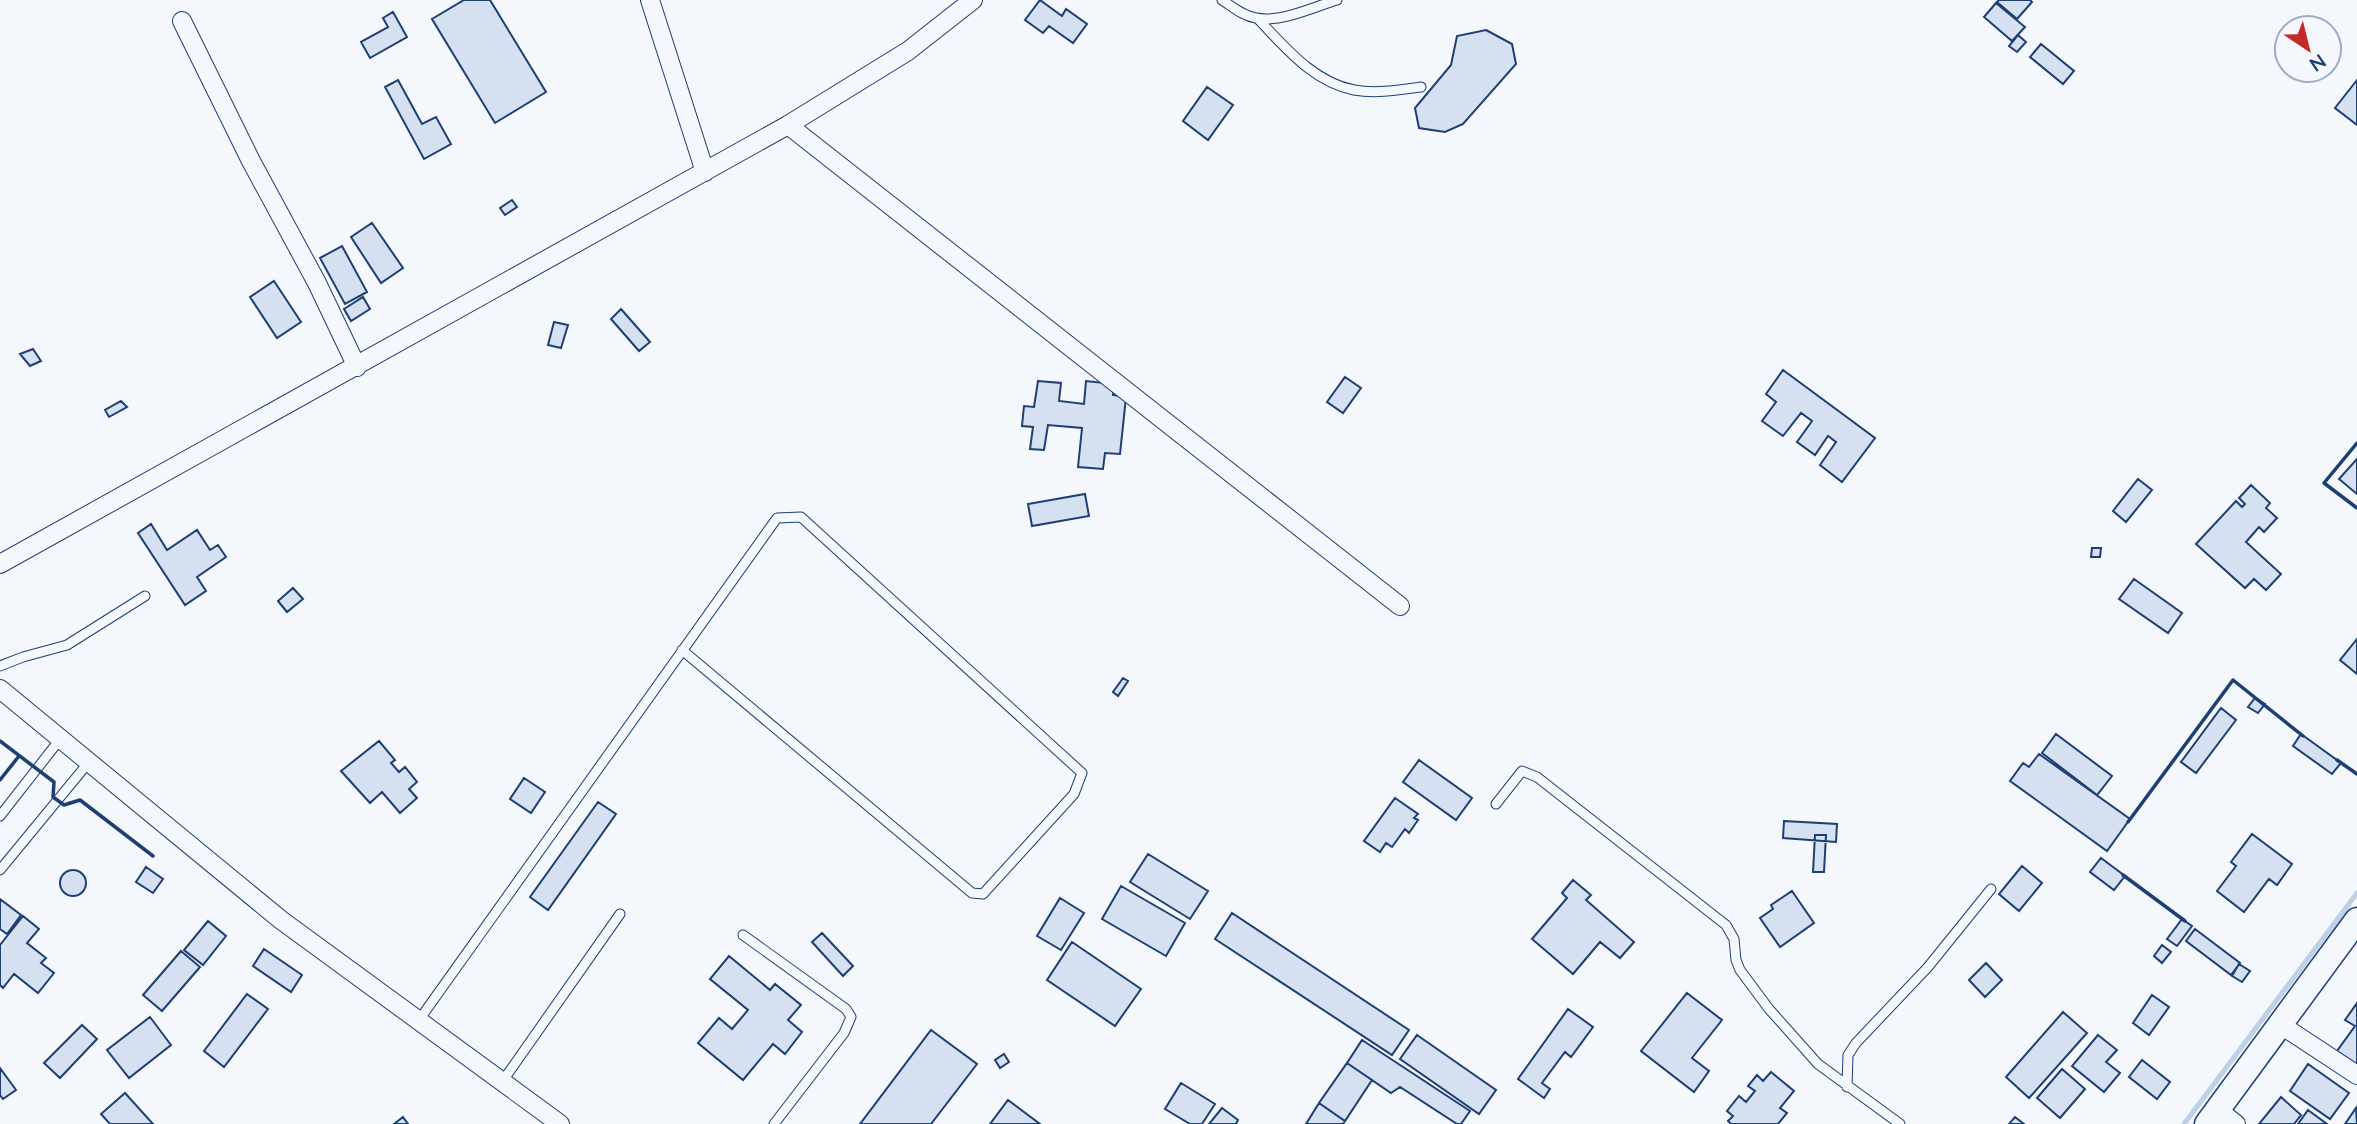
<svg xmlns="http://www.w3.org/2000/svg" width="2357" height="1124" font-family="Lato,sans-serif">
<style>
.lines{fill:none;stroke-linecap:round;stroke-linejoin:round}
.stream{stroke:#bed0e5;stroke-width:5}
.building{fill:#d5e0f0;stroke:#1d3f73;stroke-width:2}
.lane-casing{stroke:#1d3f73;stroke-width:11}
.street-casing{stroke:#1d3f73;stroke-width:20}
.secondary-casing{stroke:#1d3f73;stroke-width:27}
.lane{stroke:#f4f7fb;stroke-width:9}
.street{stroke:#f4f7fb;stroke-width:18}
.secondary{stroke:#f4f7fb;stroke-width:24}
.wall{stroke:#1d3f73;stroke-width:3.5}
</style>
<rect width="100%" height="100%" fill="#f4f7fb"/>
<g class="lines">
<path class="stream" d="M 2184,1124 L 2357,893"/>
</g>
<path class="building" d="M 464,0 L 490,0 L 546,92 L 495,123 L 432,19 Z
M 1040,0 L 1062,16 L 1066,9 L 1087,24 L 1073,43 L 1049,26 L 1043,33 L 1025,20 Z
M 1999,0 L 2030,0 L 2032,2 L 2017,19 L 1997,2 Z
M 1996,3 L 2025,27 L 2012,41 L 1984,17 Z
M 393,12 L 407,37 L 370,58 L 361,42 L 388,27 L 383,18 Z
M 1486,30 L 1512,44 L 1516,64 L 1463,124 L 1445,132 L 1419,128 L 1415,108 L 1451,65 L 1457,36 Z
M 2018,35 L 2026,42 L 2017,52 L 2009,46 Z
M 2041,44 L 2074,71 L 2063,84 L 2030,57 Z
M 398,80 L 422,124 L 436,117 L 451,144 L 424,159 L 385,87 Z
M 2357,80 L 2357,125 L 2335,108 Z
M 1207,87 L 1233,105 L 1208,140 L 1183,121 Z
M 512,200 L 517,207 L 505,215 L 500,208 Z
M 372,223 L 403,268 L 381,283 L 351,237 Z
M 342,246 L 367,292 L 345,304 L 320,258 Z
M 274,281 L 301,322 L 277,338 L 250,297 Z
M 363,297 L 370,309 L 351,321 L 344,309 Z
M 621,309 L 650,342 L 639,351 L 611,319 Z
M 554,322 L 568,325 L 561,348 L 548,345 Z
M 33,349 L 41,361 L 30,366 L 20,354 Z
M 1783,370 L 1875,438 L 1842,482 L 1820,465 L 1836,442 L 1828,436 L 1815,455 L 1797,442 L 1812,421 L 1801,413 L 1783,436 L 1762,421 L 1776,402 L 1766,394 Z
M 1345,377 L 1361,388 L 1343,413 L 1327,402 Z
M 1038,381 L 1061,383 L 1059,401 L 1084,404 L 1086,381 L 1114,384 L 1113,395 L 1126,397 L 1120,454 L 1105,453 L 1103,469 L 1078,467 L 1082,428 L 1048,425 L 1044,450 L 1030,449 L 1033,427 L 1022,426 L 1024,406 L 1034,407 Z
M 121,401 L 127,407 L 109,417 L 105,410 Z
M 2357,459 L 2357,494 L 2339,479 Z
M 2138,479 L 2152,490 L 2126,522 L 2113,511 Z
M 2251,485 L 2270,503 L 2266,508 L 2277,518 L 2264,532 L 2259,527 L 2246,542 L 2281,574 L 2266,590 L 2254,579 L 2245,588 L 2196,544 L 2236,501 L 2242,507 L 2245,504 L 2239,498 Z
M 1085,494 L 1089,516 L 1032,526 L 1028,504 Z
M 151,524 L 167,550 L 197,530 L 210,550 L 218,545 L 226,557 L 197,577 L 206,591 L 185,605 L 138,533 Z
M 2092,548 L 2101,548 L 2100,557 L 2091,557 Z
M 2134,579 L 2182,613 L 2168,633 L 2119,599 Z
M 293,588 L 303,599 L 287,612 L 278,601 Z
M 2357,639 L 2357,674 L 2340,660 Z
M 1123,678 L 1128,681 L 1118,696 L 1113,692 Z
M 2255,698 L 2265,704 L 2258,713 L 2248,707 Z
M 2221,708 L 2236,720 L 2196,773 L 2181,762 Z
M 2056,734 L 2112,776 L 2097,795 L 2042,753 Z
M 2301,734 L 2341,763 L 2332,774 L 2293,746 Z
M 379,741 L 395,760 L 391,763 L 399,772 L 405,767 L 417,782 L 409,789 L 417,798 L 400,813 L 382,792 L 370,803 L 341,771 Z
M 2039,754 L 2130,819 L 2107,851 L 2010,781 L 2023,763 L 2029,767 Z
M 1419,760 L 1472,798 L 1456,820 L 1403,782 Z
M 524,778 L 545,792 L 531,813 L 510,799 Z
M 1395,798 L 1418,814 L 1414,818 L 1418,820 L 1409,833 L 1405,829 L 1392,847 L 1386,843 L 1380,852 L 1364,841 Z
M 598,802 L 616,814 L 548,910 L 530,897 Z
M 1784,821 L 1837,824 L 1836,842 L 1783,838 Z
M 2252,834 L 2292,864 L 2277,885 L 2269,879 L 2244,912 L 2217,891 L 2236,866 L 2231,862 Z
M 1815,835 L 1826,835 L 1824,872 L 1813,872 Z
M 1148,854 L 1208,891 L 1190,919 L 1130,882 Z
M 2101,858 L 2125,876 L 2114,890 L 2090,872 Z
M 2022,866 L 2042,883 L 2019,911 L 1999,894 Z
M 146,867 L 163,879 L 153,893 L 136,882 Z
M60 883a13 13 0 1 1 26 0a13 13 0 1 1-26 0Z
M 1573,880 L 1591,895 L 1586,900 L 1634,942 L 1620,958 L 1600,942 L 1573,974 L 1532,939 L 1567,898 L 1562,893 Z
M 1121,886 L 1185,923 L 1166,956 L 1102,919 Z
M 1792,891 L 1814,923 L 1780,947 L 1760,918 L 1773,909 L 1771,905 Z
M 1060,898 L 1084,913 L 1061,950 L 1037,936 Z
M 0,899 L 21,915 L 7,934 L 0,929 Z
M 1232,913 L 1409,1030 L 1392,1055 L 1215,939 Z
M 23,916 L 39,929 L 27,943 L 46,958 L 41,963 L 54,973 L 38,993 L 14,974 L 3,988 L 0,985 L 0,945 Z
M 2182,919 L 2192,926 L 2177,946 L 2167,939 Z
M 208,921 L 226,936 L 203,965 L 184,950 Z
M 2195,929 L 2240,963 L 2231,975 L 2186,941 Z
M 822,933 L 853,966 L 843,976 L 812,942 Z
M 1072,942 L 1141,989 L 1115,1026 L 1047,980 Z
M 2162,945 L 2171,952 L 2162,963 L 2154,956 Z
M 264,949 L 302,975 L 291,992 L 253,966 Z
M 181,951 L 200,967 L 162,1011 L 143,995 Z
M 729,956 L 770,990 L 775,984 L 801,1005 L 788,1020 L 802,1032 L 785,1054 L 773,1044 L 743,1080 L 698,1043 L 719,1018 L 732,1029 L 748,1010 L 710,979 Z
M 1986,963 L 2002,980 L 1985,997 L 1969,980 Z
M 2239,964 L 2250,971 L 2242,982 L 2232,976 Z
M 1687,993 L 1722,1020 L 1692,1058 L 1709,1071 L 1694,1092 L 1641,1051 Z
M 247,994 L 268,1009 L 224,1067 L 204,1051 Z
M 2152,995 L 2169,1007 L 2149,1035 L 2133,1023 Z
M 2357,1003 L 2357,1065 L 2337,1051 L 2355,1026 L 2345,1020 Z
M 1568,1009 L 1593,1027 L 1571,1057 L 1565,1052 L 1542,1083 L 1550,1089 L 1544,1098 L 1518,1079 Z
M 2063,1012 L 2087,1033 L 2029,1098 L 2006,1077 Z
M 150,1017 L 171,1045 L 129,1078 L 107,1050 Z
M 82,1025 L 97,1039 L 60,1078 L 44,1063 Z
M 931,1030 L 977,1064 L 931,1124 L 860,1124 Z
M 1417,1035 L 1496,1090 L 1479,1114 L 1400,1059 Z
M 2098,1035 L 2117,1050 L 2106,1062 L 2120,1073 L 2104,1092 L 2072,1066 Z
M 1362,1040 L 1470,1111 L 1461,1124 L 1457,1124 L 1400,1087 L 1391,1093 L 1347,1063 Z
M 1004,1054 L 1009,1062 L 1000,1068 L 995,1060 Z
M 2142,1060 L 2170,1082 L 2157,1099 L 2129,1077 Z
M 1347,1063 L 1372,1080 L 1345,1121 L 1319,1103 Z
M 2308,1064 L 2349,1093 L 2330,1119 L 2290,1091 Z
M 0,1068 L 16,1090 L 3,1099 L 0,1095 Z
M 2062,1069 L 2085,1089 L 2060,1118 L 2037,1098 Z
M 1771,1072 L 1794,1091 L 1780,1108 L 1787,1113 L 1778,1124 L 1731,1124 L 1728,1121 L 1733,1116 L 1727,1111 L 1739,1096 L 1746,1102 L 1755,1091 L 1748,1086 L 1757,1075 L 1763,1081 Z
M 1181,1083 L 1215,1104 L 1202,1124 L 1190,1124 L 1165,1109 Z
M 125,1093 L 153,1124 L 110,1124 L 101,1114 Z
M 2281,1097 L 2301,1115 L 2294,1124 L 2259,1124 Z
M 1008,1100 L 1040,1124 L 990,1124 Z
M 1319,1103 L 1345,1121 L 1343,1124 L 1306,1124 Z
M 1222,1108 L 1238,1120 L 1236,1124 L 1209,1124 Z
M 2356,1108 L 2357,1124 L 2345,1124 Z
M 2308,1110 L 2327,1124 L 2298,1124 Z
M 403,1117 L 408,1124 L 394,1124 Z
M 2015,1117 L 2024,1124 L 2009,1124 Z"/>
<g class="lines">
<defs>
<path id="lane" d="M 1222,0 C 1233,7 1243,16 1256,18 C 1281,23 1313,7 1337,0
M 1258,19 C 1285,47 1313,82 1354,90 C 1376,94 1399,90 1421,87
M 0,666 L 23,657 L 67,645 L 145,596
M 1496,804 L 1522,771 L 1537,777 L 1726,925 L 1734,939 L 1736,960 L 1740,970 L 1769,1009 L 1818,1064 L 1900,1124
M 0,816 L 61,738
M 0,870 L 89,762
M 743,935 L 846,1009 L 851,1017 L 844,1033 L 774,1124
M 419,1020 L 777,518 L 801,517 L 1082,773 L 1074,794 L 983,894 L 972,893 L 682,650
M 502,1082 L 620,914
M 1847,1087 L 1848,1055 L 1856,1043 L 1928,967 L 1991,889"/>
<path id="street" d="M 650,0 L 705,172
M 182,21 L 251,161 L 317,283 L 357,367
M 788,125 L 1400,606
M 0,564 L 788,125 L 908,51 L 973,0
M 0,689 L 281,920 L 560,1124
M 2281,1025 L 2357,1075
M 2218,1110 L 2236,1124"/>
<path id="secondary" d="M 2207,1124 L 2357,920"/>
</defs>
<use href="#lane" class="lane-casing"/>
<use href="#street" class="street-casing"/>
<use href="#secondary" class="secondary-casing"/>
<use href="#lane" class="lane"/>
<use href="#street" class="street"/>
<use href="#secondary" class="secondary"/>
<path class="wall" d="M 2357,443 L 2324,483 L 2357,508
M 0,741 L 54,782 L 53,797 L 64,805 L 80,800 L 153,856
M 2337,760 L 2357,774
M 0,780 L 19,756
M 2128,822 L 2233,680 L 2303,736
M 2123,875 L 2185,921"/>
</g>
<g transform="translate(2308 49) rotate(145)"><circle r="33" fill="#f4f7fb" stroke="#9eadc5" stroke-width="2"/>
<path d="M0-5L12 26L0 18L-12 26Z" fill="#c62828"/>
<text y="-10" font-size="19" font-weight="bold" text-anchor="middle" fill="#1d3f73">N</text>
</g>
</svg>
